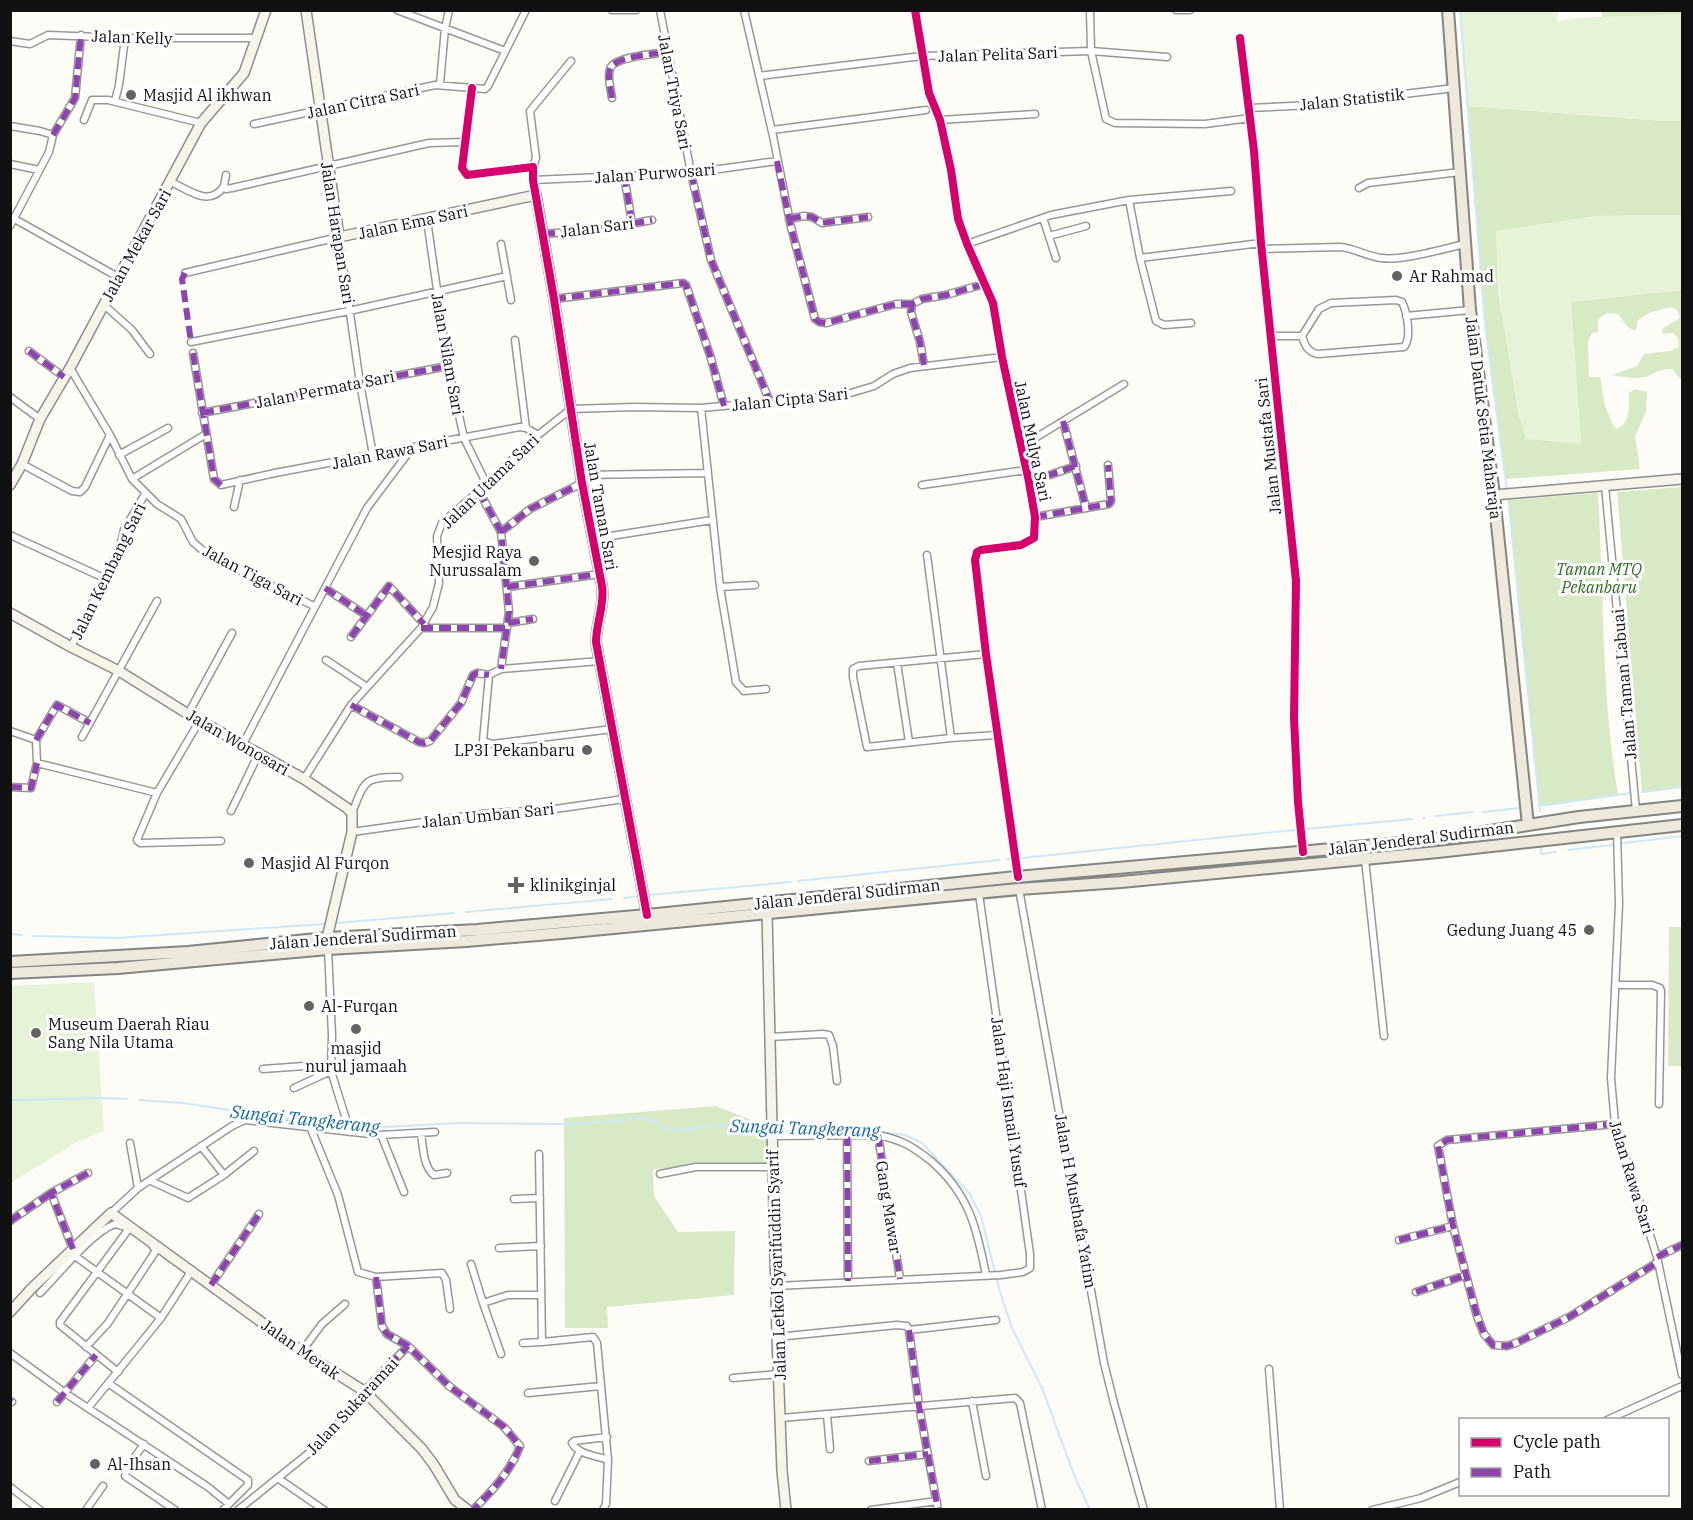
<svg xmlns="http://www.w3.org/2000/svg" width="1693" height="1520" font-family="'IBM Plex Serif',serif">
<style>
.green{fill:#e7f3d7}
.forest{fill:#d8eac5}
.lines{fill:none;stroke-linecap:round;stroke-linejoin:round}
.stream{stroke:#cde8f7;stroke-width:2}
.street-casing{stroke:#979795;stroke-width:9}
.secondary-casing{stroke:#8e8d8b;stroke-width:12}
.primary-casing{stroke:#858482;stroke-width:14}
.street{stroke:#fffffe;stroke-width:6}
.secondary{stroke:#f6f4eb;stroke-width:9}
.primary{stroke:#ede9dc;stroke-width:10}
.quiet{stroke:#8e44ad;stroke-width:6;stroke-dasharray:12 6;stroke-linecap:butt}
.cycleway-casing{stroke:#fff;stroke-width:11}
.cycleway{stroke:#d6006c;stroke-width:8}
.poi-dot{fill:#646362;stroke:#fff;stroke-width:2}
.labels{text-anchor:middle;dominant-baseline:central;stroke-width:6;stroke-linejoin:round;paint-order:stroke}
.street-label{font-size:16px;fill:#111;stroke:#fff}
.poi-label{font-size:16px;fill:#111;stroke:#fff;text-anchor:start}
.park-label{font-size:16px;font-style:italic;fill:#2f6b1f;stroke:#fff}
.water-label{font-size:18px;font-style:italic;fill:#1768a6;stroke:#fff}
</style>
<rect width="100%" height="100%" fill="#fdfcf7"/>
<path class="green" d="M 1460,11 L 1558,11 L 1557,22 L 1573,18 L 1682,14 L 1682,121 L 1661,121 L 1468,106 Z
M 1682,215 L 1682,290 L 1571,302 L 1581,445 L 1526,439 C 1505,372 1499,301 1496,231 L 1597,216 Z
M 94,982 L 104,1131 L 75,1143 L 11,1183 L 11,986 Z"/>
<path class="forest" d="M 1602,11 L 1682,11 L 1682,14 L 1602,17 Z
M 1468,106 L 1661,121 L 1682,121 L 1682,215 L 1597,216 L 1496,231 L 1499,298 L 1518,412 L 1526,439 L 1581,444 L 1571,302 L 1682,290 L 1682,381 L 1672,369 C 1661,369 1657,372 1648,376 C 1636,380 1624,377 1612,375 L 1637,366 L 1644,354 L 1670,351 L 1679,347 L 1678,338 L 1673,333 L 1662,334 L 1663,328 L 1680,318 L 1677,310 L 1671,307 L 1651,312 L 1638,320 L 1636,330 C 1626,330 1624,320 1618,314 L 1607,313 L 1598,319 L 1598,332 L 1592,333 L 1588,342 L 1589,377 L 1600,377 L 1605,406 L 1614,427 L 1617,429 C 1631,422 1629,406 1629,393 L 1635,389 L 1647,392 L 1646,412 L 1635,436 L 1640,469 L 1506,479 L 1485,324 Z
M 1682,487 L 1682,787 L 1642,792 L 1617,492 Z
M 1598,493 C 1604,594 1601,696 1618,795 L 1539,806 L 1508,500 Z
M 1669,927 L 1682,927 L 1682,1066 L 1668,1066 Z
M 716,1106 L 769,1127 L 770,1164 L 653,1169 L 654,1196 L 678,1232 L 735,1231 L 734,1295 L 607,1307 L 608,1328 L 565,1328 L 564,1118 Z"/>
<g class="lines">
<path class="stream" d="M 1460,10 L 1485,324 L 1507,491
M 1508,497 L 1540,811
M 1642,792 L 1682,787
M 1539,806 L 1631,793
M 1483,812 L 1519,808
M 1436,816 L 1473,812
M 1423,818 L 1425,818
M 1306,829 L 1412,819
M 1623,843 L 1682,836
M 1541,844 L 1541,854 L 1556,852
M 1568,850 L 1612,845
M 1022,858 L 1295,830
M 1007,859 L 1010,859
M 798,881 L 999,860
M 648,895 L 791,882
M 624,898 L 638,896
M 466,912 L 612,899
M 336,923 L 454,913
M 10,934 L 22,935
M 33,936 L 117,938 L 324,924
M 10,1100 L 104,1098 L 127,1099
M 139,1100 L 183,1103 L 275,1117 L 368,1128 L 457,1123 L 558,1124 L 605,1122 L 638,1118 L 654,1121 L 672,1131 L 742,1123 L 770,1125
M 775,1125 L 859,1129 L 905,1135 L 922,1143 L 969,1193 L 981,1216 L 1000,1292 L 1012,1328 L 1042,1388 L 1074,1475 L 1090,1510"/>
<defs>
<path id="street" d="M 397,10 L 505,51
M 612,10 L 636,10
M 660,10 L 691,173 L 711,260 L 770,402
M 744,10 L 773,136 L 791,227 L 815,319 L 819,322 L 826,323 L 896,304 L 912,304
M 915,10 L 929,93 L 940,120 L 951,170 L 958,219 L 967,244 L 993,303 L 1002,357 L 1029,482 L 1035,517 L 1034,538 L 1021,545 L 981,550 L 977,552 L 975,560 L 986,654 L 1018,877
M 1090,10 L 1091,51 L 1106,119 L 1115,123 L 1205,124 L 1250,118
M 1176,10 L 1190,10
M 1240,38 L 1254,151 L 1261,243 L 1296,581 L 1294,718 L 1298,802 L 1303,852
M 10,41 L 30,44 L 48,35 L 125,38 L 256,38
M 759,76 L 922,56 L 1091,51 L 1167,57
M 440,84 L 445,28 L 449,10
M 472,88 L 462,168 L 467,175 L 533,167 L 536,195
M 612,98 C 611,90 607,78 610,69 C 613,57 654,54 667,52
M 115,101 L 119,85 L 125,38
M 1249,108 L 1313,105 L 1454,88
M 84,120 L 92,100 L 108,100 L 201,123
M 940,120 L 1035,114
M 254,124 L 435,85 L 485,89 L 488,86 L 526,10
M 10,126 L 40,131 L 53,135 L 49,152 L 10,226
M 772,130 L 926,110
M 53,135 L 75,98 L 81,35
M 10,164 L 39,170
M 533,167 L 536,158 L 530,111 L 571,61
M 226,175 L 224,186 L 226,189 L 232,188 L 429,143 L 464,142
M 624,175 L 631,217
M 533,180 L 691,173 L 777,161
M 171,182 C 189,190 210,208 224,186
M 1359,188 L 1368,183 L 1460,172
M 1129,200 L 1231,191
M 11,217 L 118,277
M 1043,218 L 1056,258
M 789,219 L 804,216 L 812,217 L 822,223 L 868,217
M 427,220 L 448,366 L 464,438 L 486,483
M 543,234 L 603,229 L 652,220
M 1049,236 L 1086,226
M 501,244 L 511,300
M 967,244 L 1051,215 L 1129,200 L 1140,258 L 1261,243
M 1261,249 L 1340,247 C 1354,248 1366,256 1381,258 C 1403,261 1442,249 1465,244
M 1140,258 L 1156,321 L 1164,325 L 1191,323
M 185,273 L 339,237 L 360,383 L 373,455
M 554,299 L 683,283 L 686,285 L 710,355 L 724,406
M 1396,300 L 1402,302 C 1407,312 1412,338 1404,347 L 1318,354 C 1307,352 1305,345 1302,336 L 1319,309 L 1331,303 Z
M 103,304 L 132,330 L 150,354
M 1406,316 L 1470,310
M 1271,336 L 1302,336
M 515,340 L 526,428
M 191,342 L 349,311 L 507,276
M 29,351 L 64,377
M 193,353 L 214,479 L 221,485 L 275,473 L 520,427 L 526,428 L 538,435
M 924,365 L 920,342 L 911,312 L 912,304 L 922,299 L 946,295 L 984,284
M 70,368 L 110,435 L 132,479 L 157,504 L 181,519 L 193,542 L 201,549 L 224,563 L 314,606
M 10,397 L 40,419
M 701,408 L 720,587 L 736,682 L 744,691 L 766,689
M 202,413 L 448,366
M 1063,421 L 1086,508
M 1022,446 L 1124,384
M 119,455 L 168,428
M 22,464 L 72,491 L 80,492 L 85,487 L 110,435
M 581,475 L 708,473
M 132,479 L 206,434
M 1029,482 L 1076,466
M 922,485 L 1026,470
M 1605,486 L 1636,810
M 479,491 L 501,532 L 509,612 L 501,669
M 234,507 L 240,480
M 1035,517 L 1109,504 L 1111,501 L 1108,465
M 501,532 L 530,509 L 582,483
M 10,535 L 104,578
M 592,539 L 712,520
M 927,555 L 951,738
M 507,587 L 600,574
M 720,587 L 755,585
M 325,588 L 367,616
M 508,623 L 533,619
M 421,628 L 507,628
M 351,637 L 389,586 L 424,624
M 71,647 L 120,546 L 124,530 L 145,494
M 986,654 L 859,666 L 853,669 L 853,677 L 867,747 L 951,738 L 997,735
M 326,660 L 367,687
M 897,663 L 909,742
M 489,675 L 483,741 L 492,744 L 612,729
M 489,675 L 501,669 L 600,661
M 351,705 L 419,742 L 424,743 L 430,741 L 461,703 L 473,675 L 477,673 L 489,675
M 188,714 L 232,633
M 200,720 L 157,793 L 137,840 L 140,843 L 221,841
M 10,731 L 36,740 L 37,763 L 31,788 L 10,787
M 82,737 L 157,601
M 36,740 L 57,705 L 90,723
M 243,744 L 367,508 L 412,448
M 37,763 L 157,793
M 304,779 L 351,705 L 421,628 L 433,607 L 439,583 L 437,536 L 442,523 L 479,491 L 538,435 L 571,409 L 634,407 L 701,408 L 844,395 L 874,386 L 893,374 L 910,368 L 1002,357
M 231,811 L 259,753
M 352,813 C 365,781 363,777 399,777
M 1617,831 L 1619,904 L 1611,1078 L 1615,1124 L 1657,1257 L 1682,1375
M 352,832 L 481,814 L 555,809 L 624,799
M 1365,859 L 1384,1036
M 1019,889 L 1104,1363 L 1114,1403 L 1144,1510
M 328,949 L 332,1035 L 331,1071 L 350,1132
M 1616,985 L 1652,985 L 1660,988 L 1661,991 L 1659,1104
M 770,1037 L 823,1034 L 829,1035 L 833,1046 L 837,1081
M 263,1069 L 332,1064
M 294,1088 L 331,1071
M 1615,1124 L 1447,1140 L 1438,1146 L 1453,1226 L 1477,1316 L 1484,1334 L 1493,1345 L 1507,1346 L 1516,1343 L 1569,1317 L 1658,1262
M 311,1129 L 338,1195 L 358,1272 L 376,1277 L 442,1273 L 446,1280 L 450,1309
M 421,1133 C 423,1146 423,1167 434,1175 L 447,1173
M 847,1134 L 848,1281
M 380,1135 L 435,1132
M 878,1135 L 900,1279
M 773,1136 L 878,1135 C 902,1140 912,1146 931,1161 C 969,1194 977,1228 986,1275
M 130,1143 L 138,1188
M 201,1146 L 224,1175
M 539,1154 L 542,1342 L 593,1337 L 597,1343 L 608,1460 L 606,1504 L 603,1510
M 660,1174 L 696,1167 L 773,1167
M 151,1181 L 188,1198 L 224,1175 L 254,1151
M 514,1199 L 540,1198
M 111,1213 L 138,1188 L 232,1126 L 245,1120 L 379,1135 L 382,1137 L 404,1192
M 10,1221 L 51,1193
M 1399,1240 L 1453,1226
M 499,1248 L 541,1246
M 73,1249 L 51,1193 L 88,1173
M 75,1256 L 161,1318
M 1657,1257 L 1682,1245
M 471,1264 L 483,1303 L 508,1295 L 541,1295
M 376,1277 L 382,1326 L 387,1334 L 408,1346 L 449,1386 L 504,1427 L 520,1446 C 511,1471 492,1491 473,1510
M 211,1285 L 259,1214
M 776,1286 L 1001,1275 L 1023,1272 L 1030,1268 L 1030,1254 L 979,894
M 1416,1292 L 1466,1275
M 40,1293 C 59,1274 92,1232 115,1224 L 125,1227
M 483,1303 L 501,1354
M 909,1330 L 996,1320
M 777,1337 L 897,1325 L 907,1326 L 909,1330 L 919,1406 L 938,1510
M 523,1343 L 542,1342
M 86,1347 L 108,1323 L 157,1249 L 153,1247
M 302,1351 L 322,1324 L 345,1304
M 10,1353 L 65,1393 L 208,1487 L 229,1504
M 1269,1369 L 1280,1510
M 118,1372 L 60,1325 L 60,1322 L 128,1230
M 733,1378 L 779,1374
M 108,1383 L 248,1480 L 248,1485 L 223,1510
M 528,1393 L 601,1386
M 10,1401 L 12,1402
M 972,1401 L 986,1476
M 57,1402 L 96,1355
M 88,1408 L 161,1318 L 192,1270
M 827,1415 L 830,1449
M 781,1418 L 1015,1398 L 1020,1403 L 1042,1510
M 1607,1420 L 1682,1386
M 607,1437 L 574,1441 L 572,1443 C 577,1454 597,1456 608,1460
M 144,1444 L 127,1468 L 125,1476 L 175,1510
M 869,1461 L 928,1454
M 279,1479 L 324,1510
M 10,1487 L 40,1510
M 555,1501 L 580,1451
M 86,1510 L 103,1486
M 238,1510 L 325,1440 L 364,1391 L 408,1346
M 871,1510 L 937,1501
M 1372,1510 L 1421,1498 L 1460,1482"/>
<path id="secondary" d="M 306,10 L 339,237 L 536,195 L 554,299 L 582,483 L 602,586 C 605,605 596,623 596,642 L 647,915
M 10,485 L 22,464 L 40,419 L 70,368 L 201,123 L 244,73 L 266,10
M 1494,495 L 1682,479
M 10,613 L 71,647 L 119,671 L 188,714 L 304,779 L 347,808 L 352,813 L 352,832 L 327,938
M 767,913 L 777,1337 L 782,1471 L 786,1510
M 10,1312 L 32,1288 L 111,1213 L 304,1353 L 364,1391 L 422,1449 L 434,1465 L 455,1500 L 468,1510"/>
<path id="primary" d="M 1448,10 L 1470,310 L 1494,495 L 1528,825
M 10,962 L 188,952 L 327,938 L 477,930 L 647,915 L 1016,877 L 1433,840 L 1579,817 L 1682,806
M 10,973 L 118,968 L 328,949 L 466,941 L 562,933 L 1019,889 L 1121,882 L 1438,852 L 1682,825"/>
</defs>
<use href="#street" class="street-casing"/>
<use href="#secondary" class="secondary-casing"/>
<use href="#primary" class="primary-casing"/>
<use href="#street" class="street"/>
<use href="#secondary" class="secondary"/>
<use href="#primary" class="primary"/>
<path class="quiet" d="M 612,98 C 611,90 607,78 610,69 C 613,57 654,54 667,52
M 53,135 L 75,98 L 81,35
M 777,161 L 791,227 L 815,319 L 819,322 L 826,323 L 896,304 L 912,304
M 691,173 L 711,260 L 770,402
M 624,175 L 631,217
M 789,219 L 804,216 L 812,217 L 822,223 L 868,217
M 543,234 L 603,229 L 652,220
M 185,273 L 182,279 L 191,342
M 554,299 L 683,283 L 686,285 L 710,355 L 724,406
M 29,351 L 64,377
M 193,353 L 214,479 L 221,485
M 924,365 L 920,342 L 911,312 L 912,304 L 922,299 L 946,295 L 984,284
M 202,413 L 448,366
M 1063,421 L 1086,508
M 1029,482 L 1076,466
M 479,491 L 501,532 L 509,612 L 501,669
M 1035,517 L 1109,504 L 1111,501 L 1108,465
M 501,532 L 530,509 L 582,483
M 507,587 L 600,574
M 325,588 L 367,616
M 508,623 L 533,619
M 421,628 L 507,628
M 351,637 L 389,586 L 424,624
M 351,705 L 419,742 L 424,743 L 430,741 L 461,703 L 473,675 L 477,673 L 489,675
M 36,740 L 57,705 L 90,723
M 10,787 L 31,788 L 37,763
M 1615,1124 L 1447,1140 L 1438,1146 L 1453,1226 L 1477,1316 L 1484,1334 L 1493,1345 L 1507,1346 L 1516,1343 L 1569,1317 L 1658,1262
M 847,1134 L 848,1281
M 878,1135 L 900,1279
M 10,1221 L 51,1193
M 1399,1240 L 1453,1226
M 73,1249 L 51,1193 L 88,1173
M 1657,1257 L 1682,1245
M 376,1277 L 382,1326 L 387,1334 L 408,1346 L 449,1386 L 504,1427 L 520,1446 C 511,1471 492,1491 473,1510
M 211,1285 L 259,1214
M 1416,1292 L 1466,1275
M 909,1330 L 919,1406 L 938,1510
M 364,1391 L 408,1346
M 10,1401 L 12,1402
M 57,1402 L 96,1355
M 869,1461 L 928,1454"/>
<defs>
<path id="cycleway" d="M 915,10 L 929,93 L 940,120 L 951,170 L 958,219 L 967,244 L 993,303 L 1002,357 L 1029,482 L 1035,517 L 1034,538 L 1021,545 L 981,550 L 977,552 L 975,560 L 986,654 L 1018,877
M 1240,38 L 1254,151 L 1261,243 L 1296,581 L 1294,718 L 1298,802 L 1303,852
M 472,88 L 462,168 L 467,175 L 533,167 L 533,180 L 554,299 L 582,483 L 602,586 C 605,605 596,623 596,642 L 647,915"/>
</defs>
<use href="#cycleway" class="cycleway-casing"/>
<use href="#cycleway" class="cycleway"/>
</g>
<g class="poi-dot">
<circle cx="131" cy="95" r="6"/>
<circle cx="1397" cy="276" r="6"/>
<circle cx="534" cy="561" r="6"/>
<circle cx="587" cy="750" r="6"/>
<circle cx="249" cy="863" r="6"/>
<path d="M513 876h6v6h6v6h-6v6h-6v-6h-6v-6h6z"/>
<circle cx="1589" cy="930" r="6"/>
<circle cx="309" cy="1006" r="6"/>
<circle cx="356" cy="1029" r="6"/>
<circle cx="36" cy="1033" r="6"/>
<circle cx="95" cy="1464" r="6"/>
</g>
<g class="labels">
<g class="street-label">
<text transform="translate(132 37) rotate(2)">Jalan Kelly</text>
<text transform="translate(998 54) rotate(-2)">Jalan Pelita Sari</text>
<text transform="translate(675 92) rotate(79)">Jalan Triya Sari</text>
<text transform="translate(1352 99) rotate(-6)">Jalan Statistik</text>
<text transform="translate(363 101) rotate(-12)">Jalan Citra Sari</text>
<text transform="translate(655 173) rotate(-4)">Jalan Purwosari</text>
<text transform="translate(413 222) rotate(-12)">Jalan Ema Sari</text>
<text transform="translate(597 227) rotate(-7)">Jalan Sari</text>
<text transform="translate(338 233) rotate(81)">Jalan Harapan Sari</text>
<text transform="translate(136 245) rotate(-61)">Jalan Mekar Sari</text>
<text transform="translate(448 354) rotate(80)">Jalan Nilam Sari</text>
<text transform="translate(325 389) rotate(-11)">Jalan Permata Sari</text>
<text transform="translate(790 399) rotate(-6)">Jalan Cipta Sari</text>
<text transform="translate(1484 418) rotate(83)">Jalan Datuk Setia Maharaja</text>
<text transform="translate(1033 441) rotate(78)">Jalan Mulya Sari</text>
<text transform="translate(1268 446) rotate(-96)">Jalan Mustafa Sari</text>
<text transform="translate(390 452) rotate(-11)">Jalan Rawa Sari</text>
<text transform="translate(490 481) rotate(-44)">Jalan Utama Sari</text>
<text transform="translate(601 506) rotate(80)">Jalan Taman Sari</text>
<text transform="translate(108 571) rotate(-64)">Jalan Kembang Sari</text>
<text transform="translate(253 575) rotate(28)">Jalan Tiga Sari</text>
<text transform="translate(1624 684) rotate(-95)">Jalan Taman Labuai</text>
<text transform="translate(238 742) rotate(30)">Jalan Wonosari</text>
<text transform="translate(488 815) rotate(-6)">Jalan Umban Sari</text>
<text transform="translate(1421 838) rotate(-7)">Jalan Jenderal Sudirman</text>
<text transform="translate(847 894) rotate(-6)">Jalan Jenderal Sudirman</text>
<text transform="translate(363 937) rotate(-4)">Jalan Jenderal Sudirman</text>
<text transform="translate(1009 1102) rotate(82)">Jalan Haji Ismail Yusuf</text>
<text transform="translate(1632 1177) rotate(73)">Jalan Rawa Sari</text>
<text transform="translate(1076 1201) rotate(80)">Jalan H Musthafa Yatim</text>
<text transform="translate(889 1207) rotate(81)">Gang Mawar</text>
<text transform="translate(776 1265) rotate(-92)">Jalan Letkol Syarifuddin Syarif</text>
<text transform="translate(301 1349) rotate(35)">Jalan Merak</text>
<text transform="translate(352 1406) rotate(-47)">Jalan Sukaramai</text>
</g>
<g class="poi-label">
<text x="143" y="95">Masjid Al ikhwan</text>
<text x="1409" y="276">Ar Rahmad</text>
<text x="522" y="552" text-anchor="end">Mesjid Raya<tspan x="522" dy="18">Nurussalam</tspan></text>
<text x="575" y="750" text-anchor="end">LP3I Pekanbaru</text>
<text x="261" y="863">Masjid Al Furqon</text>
<text x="530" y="885">klinikginjal</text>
<text x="1577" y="930" text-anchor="end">Gedung Juang 45</text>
<text x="321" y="1006">Al-Furqan</text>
<text x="48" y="1024">Museum Daerah Riau<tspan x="48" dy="18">Sang Nila Utama</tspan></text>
<text x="356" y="1048" text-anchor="middle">masjid<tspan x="356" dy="18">nurul jamaah</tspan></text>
<text x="107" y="1464">Al-Ihsan</text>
</g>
<g class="park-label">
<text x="1599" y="569">Taman MTQ<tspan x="1599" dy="18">Pekanbaru</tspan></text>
</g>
<g class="water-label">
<text transform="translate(305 1119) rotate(6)">Sungai Tangkerang</text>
<text transform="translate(805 1128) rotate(2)">Sungai Tangkerang</text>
</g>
</g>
<rect width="1693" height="1520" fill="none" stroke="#111111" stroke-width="24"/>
<rect x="1459" y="1418" width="210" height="78" fill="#ffffff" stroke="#a0a0a0" stroke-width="1.5"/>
<rect x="1471" y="1438" width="30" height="9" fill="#d6006c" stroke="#a0a0a0" stroke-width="1.5"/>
<text x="1513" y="1448" font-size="18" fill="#111111">Cycle path</text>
<rect x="1471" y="1468" width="30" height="9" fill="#8e44ad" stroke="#a0a0a0" stroke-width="1.5"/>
<text x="1513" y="1478" font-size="18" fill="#111111">Path</text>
</svg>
